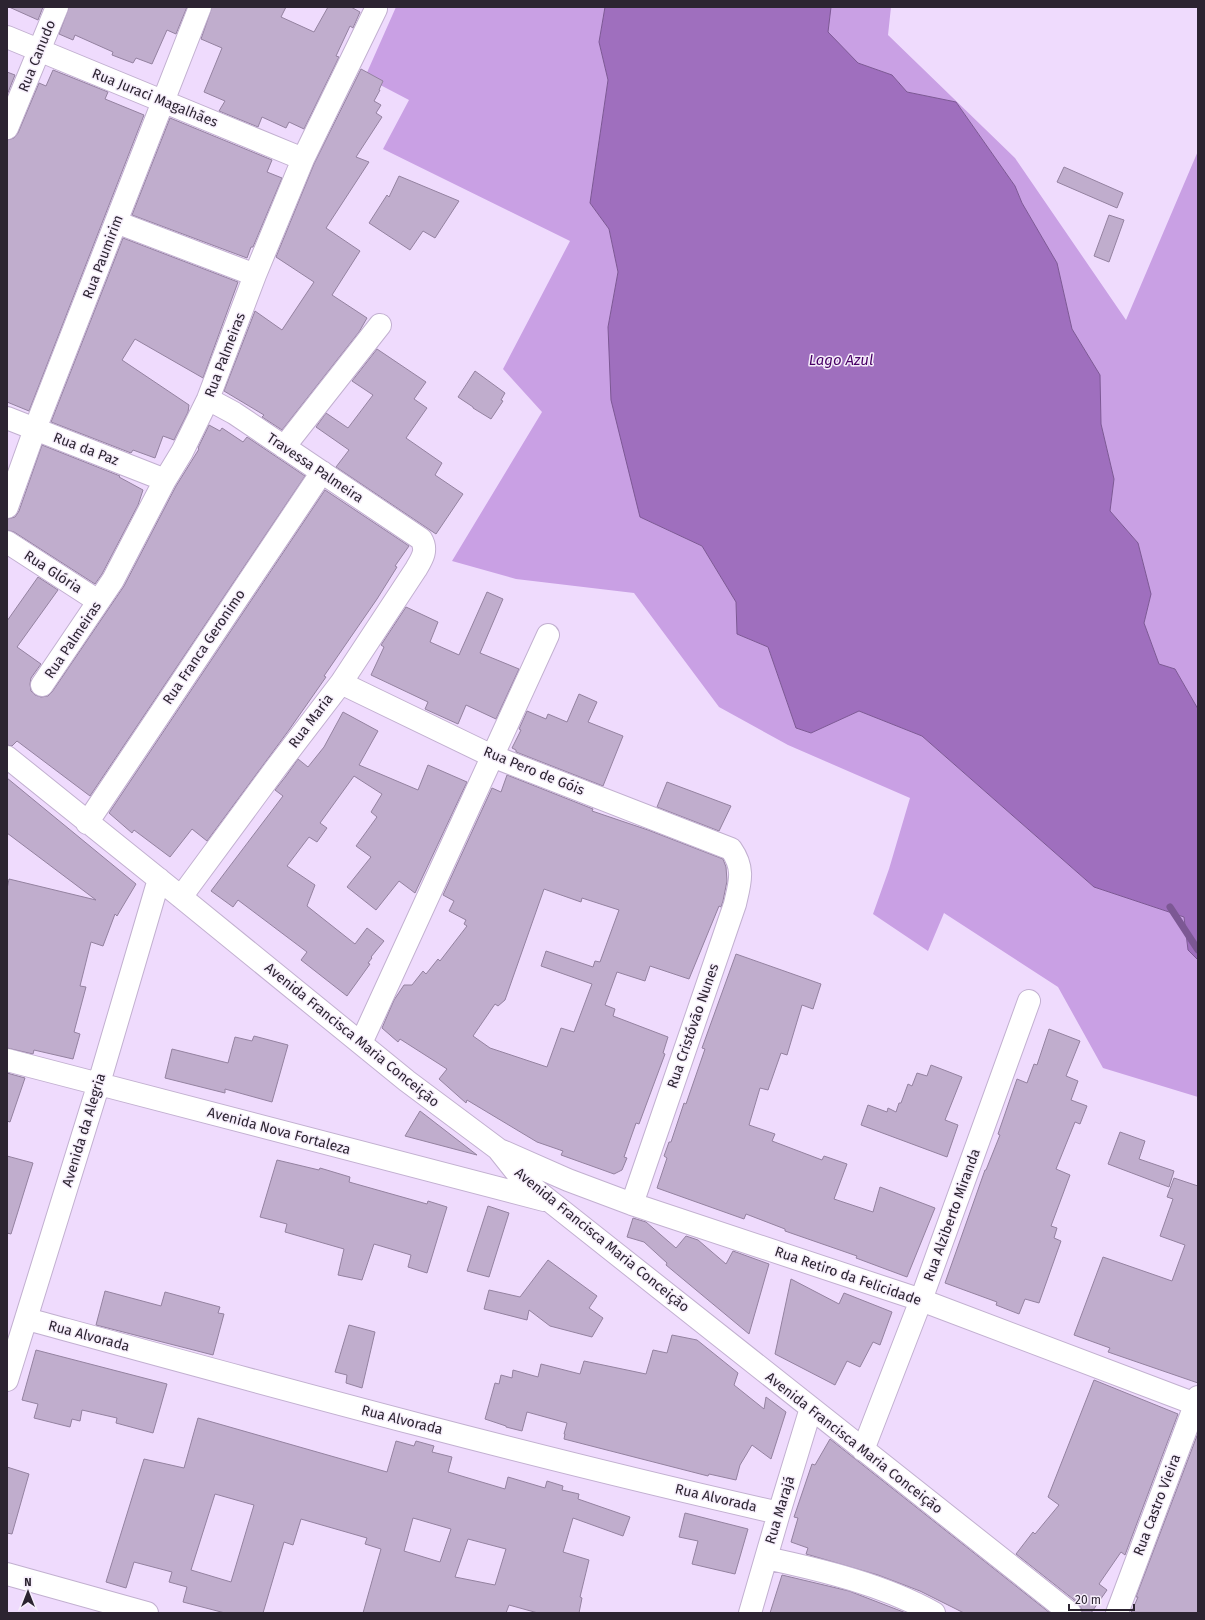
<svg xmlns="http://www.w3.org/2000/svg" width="1205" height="1620" font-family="'Fira Sans',sans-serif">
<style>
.green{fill:#c9a0e4}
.water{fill:#9f6fbe;stroke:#7c5894}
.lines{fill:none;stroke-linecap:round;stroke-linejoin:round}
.stream{stroke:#7c5894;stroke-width:7}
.building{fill:#c0adcd;stroke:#9482a0;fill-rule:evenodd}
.minor-casing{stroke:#c2b0d0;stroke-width:24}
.minor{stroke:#fff;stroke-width:22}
.labels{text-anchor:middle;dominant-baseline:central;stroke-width:3;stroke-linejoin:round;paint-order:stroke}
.street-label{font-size:14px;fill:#2c2431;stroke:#f6eefb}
.water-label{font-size:15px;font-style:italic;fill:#480066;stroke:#f6eefb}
</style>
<rect width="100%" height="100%" fill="#efdbfd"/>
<path class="green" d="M 396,7 L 605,7 L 599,42 L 608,80 L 590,203 L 609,229 L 618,272 L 608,327 L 640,517 L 702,546 L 736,602 L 737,634 L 768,647 L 796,728 L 811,733 L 859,711 L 922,736 L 1094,887 L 1184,917 L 1188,950 L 1198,960 L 1198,1097 L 1103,1068 L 1058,987 L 944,913 L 928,951 L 873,914 L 889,869 L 910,798 L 788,745 L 719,707 L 634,593 L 516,579 L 452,561 L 542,412 L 503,369 L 570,241 L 383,149 L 409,100 L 365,77 Z
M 831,7 L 891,7 L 888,35 L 1015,158 L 1126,320 L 1198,151 L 1198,709 L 1175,669 L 1159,664 L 1144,623 L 1151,594 L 1138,543 L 1110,511 L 1114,479 L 1101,424 L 1100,375 L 1072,329 L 1057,263 L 1022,203 L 1015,186 L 956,102 L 907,92 L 892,75 L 858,63 L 827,32 Z"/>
<path class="water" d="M 605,7 L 831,7 L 828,32 L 858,63 L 892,75 L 907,92 L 956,102 L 1015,186 L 1022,203 L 1057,263 L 1072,329 L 1100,375 L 1101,424 L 1114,479 L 1110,511 L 1138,543 L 1151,594 L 1144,623 L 1159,664 L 1175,669 L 1198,709 L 1198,960 L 1188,950 L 1184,917 L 1094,887 L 922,736 L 859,711 L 811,733 L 796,728 L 768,647 L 737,634 L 736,602 L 702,546 L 640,517 L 611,400 L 608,327 L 618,272 L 609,229 L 590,203 L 608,80 L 599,42 Z"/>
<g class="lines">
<path class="stream" d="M 1170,907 L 1198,950"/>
</g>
<path class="building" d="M 9,7 L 43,7 L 38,20 Z
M 69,7 L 187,7 L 176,34 L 167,30 L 152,64 L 136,58 L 133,63 L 112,55 L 113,52 L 75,35 L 73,40 L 59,34 Z
M 212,7 L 286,7 L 281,17 L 314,32 L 328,7 L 351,7 L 360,12 L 353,28 L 350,26 L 336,56 L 339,57 L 304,129 L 289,122 L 286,128 L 262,117 L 258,127 L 219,111 L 225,101 L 204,92 L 222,48 L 201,39 Z
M 361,69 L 383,81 L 379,90 L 380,90 L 374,101 L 381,105 L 376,113 L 382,117 L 356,157 L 369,162 L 326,228 L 360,251 L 332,295 L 367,318 L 359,332 L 282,430 L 262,417 L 264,415 L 224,391 L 255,311 L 282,330 L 314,282 L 276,257 L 314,164 Z
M 53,70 L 108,92 L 105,99 L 144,115 L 29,411 L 7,402 L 7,140 L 14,138 L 18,133 L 39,83 L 46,86 Z
M 7,72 L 15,75 L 7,95 Z
M 170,118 L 272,160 L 267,172 L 282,178 L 253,247 L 251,247 L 247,258 L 132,215 Z
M 1064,167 L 1123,193 L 1117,208 L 1057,182 Z
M 399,176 L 459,201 L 435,238 L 423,231 L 410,250 L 369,223 L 387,195 L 389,197 Z
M 1109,215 L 1124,220 L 1109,262 L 1094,256 Z
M 123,238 L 238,282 L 203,378 L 135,339 L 122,360 L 189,405 L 188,412 L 174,440 L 163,436 L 155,458 L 133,450 L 131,453 L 51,422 Z
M 377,349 L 426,382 L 414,399 L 427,408 L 406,438 L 442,463 L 435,475 L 463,494 L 436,534 L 336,467 L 349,450 L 316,427 L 326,413 L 348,428 L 373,395 L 352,381 Z
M 475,371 L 505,393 L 501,400 L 503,401 L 491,419 L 473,408 L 473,407 L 458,397 Z
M 209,425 L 220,431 L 222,428 L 243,442 L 247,437 L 305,476 L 90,796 L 17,741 L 12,746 L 7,745 L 7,621 L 38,577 L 58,590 L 17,647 L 41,664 L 31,678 L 30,684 L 31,691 L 35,695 L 41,697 L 48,696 L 52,692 L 124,586 L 176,486 L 199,449 L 198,448 Z
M 42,445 L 120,476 L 119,477 L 143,490 L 138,505 L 102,574 L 95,584 L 14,532 L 7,530 L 7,519 L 15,517 L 19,511 Z
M 325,490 L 409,546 L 395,566 L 397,567 L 377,599 L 324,676 L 326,677 L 289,730 L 207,841 L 192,829 L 170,857 L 134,830 L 132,833 L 109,813 Z
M 487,592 L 503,599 L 480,653 L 519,669 L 496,719 L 466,705 L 458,724 L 425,709 L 428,702 L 371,675 L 384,647 L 381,645 L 406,607 L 438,622 L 430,642 L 459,655 Z
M 579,694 L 597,702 L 588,722 L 623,736 L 603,786 L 516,752 L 516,750 L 512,748 L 521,730 L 519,729 L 527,711 L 546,719 L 548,714 L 567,722 Z
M 343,712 L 378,731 L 359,765 L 418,790 L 428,765 L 467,782 L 415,893 L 399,881 L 376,910 L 347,887 L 371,857 L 356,846 L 377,817 L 371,812 L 382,794 L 354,776 L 320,823 L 327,828 L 317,842 L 309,837 L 287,866 L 315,885 L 307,906 L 355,944 L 367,928 L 384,941 L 371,957 L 372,958 L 368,963 L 370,964 L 347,996 L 301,960 L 307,952 L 238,900 L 233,907 L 211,891 L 283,796 L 275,790 L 286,776 L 298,759 L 308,767 L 324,747 Z
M 507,775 L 593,809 L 592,811 L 648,830 L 723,859 L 726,867 L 727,881 L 723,901 L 721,907 L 719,906 L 689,979 L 650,966 L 645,981 L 617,972 L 605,1005 L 615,1009 L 613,1016 L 668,1037 L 663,1053 L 665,1054 L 639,1124 L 636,1123 L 624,1157 L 627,1158 L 622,1170 L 614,1174 L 561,1155 L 563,1151 L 537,1142 L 467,1100 L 466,1103 L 439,1079 L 447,1069 L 400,1039 L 398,1042 L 382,1028 L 394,1000 L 404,985 L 412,985 L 423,971 L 426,974 L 438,959 L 440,961 L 467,926 L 464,924 L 466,920 L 449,911 L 454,901 L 443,895 L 492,788 L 501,792 ZM 544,889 L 581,902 L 582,898 L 619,910 L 600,962 L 595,961 L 593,967 L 546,951 L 541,966 L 592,984 L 574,1032 L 561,1028 L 547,1067 L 490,1048 L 473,1036 L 495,1004 L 498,1006 L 505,1000 Z
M 7,778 L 136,884 L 117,916 L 115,914 L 103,946 L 91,942 L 80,986 L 86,987 L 74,1032 L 80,1034 L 73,1059 L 34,1050 L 33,1054 L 7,1048 L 7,889 L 9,879 L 96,900 L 7,833 Z
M 667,782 L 731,806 L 719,831 L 657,807 Z
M 736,954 L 821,984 L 813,1009 L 802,1005 L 787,1055 L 781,1053 L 768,1090 L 760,1088 L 749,1125 L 775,1134 L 772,1141 L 822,1160 L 824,1156 L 847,1164 L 834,1199 L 873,1212 L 880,1187 L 935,1208 L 907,1277 L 856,1258 L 857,1256 L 785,1231 L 785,1229 L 746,1214 L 744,1219 L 657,1188 L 667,1158 L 664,1156 L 669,1142 L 671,1142 L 684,1103 L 686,1104 L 705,1049 L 702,1048 Z
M 1049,1029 L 1080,1041 L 1066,1076 L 1078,1081 L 1071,1100 L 1087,1106 L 1080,1124 L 1075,1122 L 1056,1169 L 1070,1175 L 1051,1226 L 1057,1228 L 1054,1238 L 1061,1241 L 1039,1303 L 1025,1299 L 1019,1314 L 996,1305 L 997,1302 L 945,1283 L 985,1170 L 986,1170 L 1000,1135 L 998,1134 L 1017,1079 L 1027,1083 L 1034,1064 L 1037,1065 Z
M 254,1036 L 288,1045 L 272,1102 L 225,1089 L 225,1093 L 165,1078 L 172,1049 L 228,1063 L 235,1037 L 252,1041 Z
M 931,1065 L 962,1077 L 945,1120 L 958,1125 L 947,1157 L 861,1125 L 868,1105 L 887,1112 L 888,1108 L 896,1112 L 899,1103 L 901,1103 L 908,1084 L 912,1086 L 917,1073 L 927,1076 Z
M 7,1073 L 25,1078 L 10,1122 L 7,1121 Z
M 420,1111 L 477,1155 L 405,1136 Z
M 1120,1132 L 1145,1141 L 1139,1159 L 1174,1171 L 1169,1187 L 1108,1164 Z
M 7,1156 L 33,1163 L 11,1234 L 7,1233 Z
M 277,1160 L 319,1170 L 320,1168 L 350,1177 L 349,1182 L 427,1204 L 428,1201 L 447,1207 L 427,1273 L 408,1267 L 411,1255 L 374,1244 L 362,1280 L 338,1275 L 344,1249 L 285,1232 L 287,1224 L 260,1217 Z
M 1174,1178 L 1198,1186 L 1198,1383 L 1108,1352 L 1110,1348 L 1074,1335 L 1103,1257 L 1172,1281 L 1185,1245 L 1160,1236 L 1173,1199 L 1167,1197 Z
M 488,1206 L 509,1213 L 489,1277 L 467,1271 Z
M 633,1218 L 646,1222 L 676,1248 L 686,1236 L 698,1240 L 726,1264 L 733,1251 L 769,1264 L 749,1334 L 666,1265 L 667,1263 L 644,1242 L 627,1237 Z
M 548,1260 L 597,1296 L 589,1308 L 603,1318 L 592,1337 L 550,1326 L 529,1310 L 527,1320 L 484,1309 L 489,1290 L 520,1297 Z
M 791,1279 L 839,1304 L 844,1293 L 892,1312 L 880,1345 L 873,1342 L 860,1367 L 847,1361 L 835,1385 L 775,1354 Z
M 105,1291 L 161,1306 L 165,1292 L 220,1307 L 218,1313 L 224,1314 L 213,1355 L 96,1325 Z
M 349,1325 L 375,1332 L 362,1388 L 346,1383 L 347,1375 L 335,1372 Z
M 672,1335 L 697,1340 L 738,1373 L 734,1385 L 764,1409 L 766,1397 L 786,1412 L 771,1459 L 752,1445 L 740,1465 L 736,1480 L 709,1474 L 708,1476 L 564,1439 L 565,1434 L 564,1434 L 567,1423 L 527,1412 L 522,1431 L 506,1427 L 506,1426 L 485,1419 L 495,1383 L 499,1384 L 501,1375 L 512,1378 L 513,1370 L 538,1377 L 541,1364 L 580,1374 L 584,1361 L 646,1374 L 653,1350 L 667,1353 Z
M 36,1350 L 167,1384 L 153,1433 L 116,1423 L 117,1418 L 82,1410 L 80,1421 L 72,1419 L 70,1427 L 34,1418 L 38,1404 L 22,1400 Z
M 1094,1380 L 1178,1414 L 1125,1555 L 1121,1552 L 1099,1584 L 1107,1590 L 1091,1613 L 1082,1613 L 1081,1608 L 1078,1603 L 1016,1554 L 1033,1532 L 1035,1534 L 1059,1505 L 1048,1497 Z
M 198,1418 L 387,1472 L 396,1441 L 414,1446 L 416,1441 L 434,1446 L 432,1452 L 452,1457 L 448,1472 L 505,1489 L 508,1477 L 545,1488 L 547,1481 L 563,1486 L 562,1490 L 579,1494 L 578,1499 L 630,1517 L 623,1536 L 573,1518 L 563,1552 L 589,1560 L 580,1597 L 582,1598 L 579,1613 L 538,1613 L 509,1605 L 506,1613 L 363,1613 L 381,1549 L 365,1544 L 367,1538 L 301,1519 L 293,1545 L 284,1542 L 263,1613 L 225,1613 L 183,1602 L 187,1587 L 169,1582 L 172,1572 L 134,1562 L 126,1588 L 106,1582 L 144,1459 L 184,1468 ZM 215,1494 L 254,1505 L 231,1582 L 191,1570 ZM 413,1518 L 451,1529 L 440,1562 L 404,1551 ZM 468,1539 L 506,1549 L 495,1585 L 455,1577 Z
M 1198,1433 L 1198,1613 L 1131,1613 L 1138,1597 L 1136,1597 Z
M 830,1439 L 854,1458 L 1050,1613 L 964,1613 L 920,1591 L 878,1575 L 806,1554 L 808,1548 L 791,1542 L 798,1518 L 794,1517 L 812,1464 L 815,1465 Z
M 7,1467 L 29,1474 L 12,1534 L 7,1533 Z
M 685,1513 L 748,1529 L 735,1574 L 692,1564 L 698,1541 L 679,1537 Z
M 782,1575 L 849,1591 L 906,1613 L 770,1613 Z"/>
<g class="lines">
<defs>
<path id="minor" d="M 7,37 L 303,159
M 7,128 L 57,7
M 116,222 L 255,275
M 7,418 L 165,480
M 284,447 L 380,325
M 7,507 L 35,429 L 200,7
M 7,542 L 98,601
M 341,683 L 492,756 L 731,849 C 745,869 740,882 735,904 L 632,1204
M 42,685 L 113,580 L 165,480 L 182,452 L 208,399 L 255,275 L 303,159 L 376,9
M 7,757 L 181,897 L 407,1081 L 498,1149 L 521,1178 L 551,1202 L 1070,1613
M 87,823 L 322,472
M 181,897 L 276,768 L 341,683 L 416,569 C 422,559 428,550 421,539 L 234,413 L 208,399
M 361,1043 L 548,635
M 7,1060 L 544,1200
M 502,1151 L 568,1180 L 632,1204 L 921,1300 L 1198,1405
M 27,1319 C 276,1387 526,1456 779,1513
M 7,1380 L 99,1083 L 159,879
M 863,1450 L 921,1300 L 1029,1001
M 766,1558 C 822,1570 884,1585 934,1613
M 7,1574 L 147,1613
M 750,1613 L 779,1513 L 811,1408
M 1117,1613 L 1198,1397"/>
</defs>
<use href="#minor" class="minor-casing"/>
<use href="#minor" class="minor"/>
</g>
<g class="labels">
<g class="street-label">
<text transform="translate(37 56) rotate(-68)">Rua Canudo</text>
<text transform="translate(155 98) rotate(22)">Rua Juraci Magalhães</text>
<text transform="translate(103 257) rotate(-69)">Rua Paumirim</text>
<text transform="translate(225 355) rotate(-69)">Rua Palmeiras</text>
<text transform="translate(86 449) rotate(21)">Rua da Paz</text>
<text transform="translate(315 468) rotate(34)">Travessa Palmeira</text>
<text transform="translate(53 572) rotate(33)">Rua Glória</text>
<text transform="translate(73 640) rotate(-56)">Rua Palmeiras</text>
<text transform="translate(204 647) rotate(-56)">Rua Franca Geronimo</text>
<text transform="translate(311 721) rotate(-53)">Rua Maria</text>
<text transform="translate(534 771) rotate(22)">Rua Pero de Góis</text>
<text transform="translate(693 1026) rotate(-71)">Rua Cristóvão Nunes</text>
<text transform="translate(352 1035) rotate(39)">Avenida Francisca Maria Conceição</text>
<text transform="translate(84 1130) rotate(-73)">Avenida da Alegria</text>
<text transform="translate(279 1131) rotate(15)">Avenida Nova Fortaleza</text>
<text transform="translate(952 1215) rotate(-70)">Rua Alziberto Miranda</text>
<text transform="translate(602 1240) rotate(39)">Avenida Francisca Maria Conceição</text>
<text transform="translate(848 1276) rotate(19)">Rua Retiro da Felicidade</text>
<text transform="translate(89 1336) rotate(15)">Rua Alvorada</text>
<text transform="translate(402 1420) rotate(14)">Rua Alvorada</text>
<text transform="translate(854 1443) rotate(38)">Avenida Francisca Maria Conceição</text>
<text transform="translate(716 1498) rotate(13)">Rua Alvorada</text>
<text transform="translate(1157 1505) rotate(-69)">Rua Castro Vieira</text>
<text transform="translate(780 1510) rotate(-73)">Rua Marajá</text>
</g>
<g class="water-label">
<text x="841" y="360">Lago Azul</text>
</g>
</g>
<rect width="1205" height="1620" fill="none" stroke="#2c2431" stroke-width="16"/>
<g transform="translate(28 1592)" stroke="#f6eefb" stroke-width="3" paint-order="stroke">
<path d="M0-3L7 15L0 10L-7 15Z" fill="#2c2431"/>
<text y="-6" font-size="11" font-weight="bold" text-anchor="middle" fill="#2c2431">N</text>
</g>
<path d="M1069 1604v6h65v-6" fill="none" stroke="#2c2431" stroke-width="2"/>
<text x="1075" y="1604" font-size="12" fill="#2c2431" stroke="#f6eefb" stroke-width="3" paint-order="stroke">20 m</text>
</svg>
